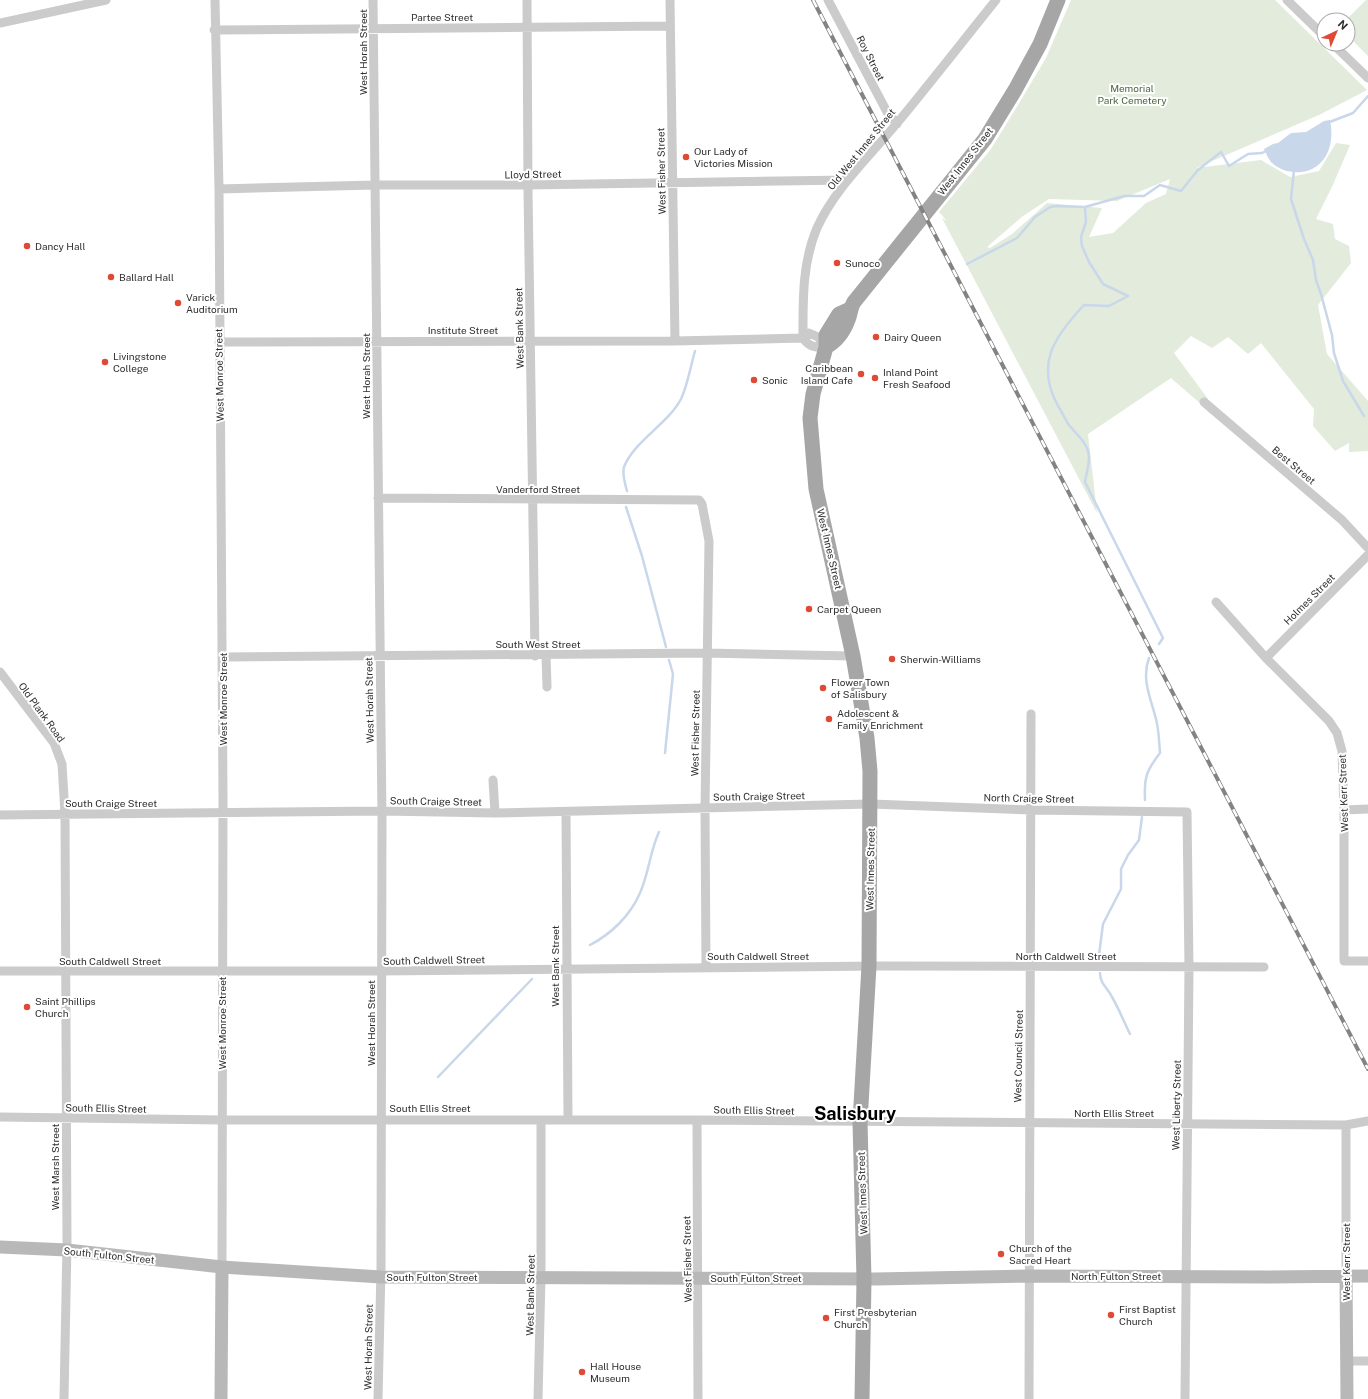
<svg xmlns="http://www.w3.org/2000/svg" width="1368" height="1399" font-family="'Public Sans',sans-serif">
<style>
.green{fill:#e2ebdc;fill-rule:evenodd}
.water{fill:#c9d7ea}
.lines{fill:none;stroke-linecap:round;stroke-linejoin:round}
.stream{stroke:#c9d7ea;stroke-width:2.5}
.street{stroke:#cbcbcb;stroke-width:9}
.secondary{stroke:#b8b8b8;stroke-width:13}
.primary{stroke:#a6a6a6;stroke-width:15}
.rail-casing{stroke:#838383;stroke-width:4}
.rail{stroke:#fff;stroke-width:2.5;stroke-dasharray:8;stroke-linecap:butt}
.poi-dot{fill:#df4a36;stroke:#fff;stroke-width:1.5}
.labels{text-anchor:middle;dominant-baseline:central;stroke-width:4;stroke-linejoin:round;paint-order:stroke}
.street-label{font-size:10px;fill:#2e2e2e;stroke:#fff}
.park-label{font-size:10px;fill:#49683d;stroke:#fff}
.poi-label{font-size:10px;fill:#2e2e2e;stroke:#fff;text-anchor:start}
.town-label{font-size:18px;font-weight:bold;fill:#000;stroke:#fff}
</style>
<rect width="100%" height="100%" fill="#fff"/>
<path class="green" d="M 1071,0 L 1275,0 L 1367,90 L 1319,115 L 1196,168 L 1261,160 L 1290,177 L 1319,171 L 1336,143 L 1350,145 L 1332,187 L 1316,219 L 1333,224 L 1335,239 L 1349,246 L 1351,263 L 1318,305 L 1327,354 L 1368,401 L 1368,451 L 1349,452 L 1349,443 L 1335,451 L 1313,426 L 1314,409 L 1261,343 L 1248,354 L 1228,337 L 1212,348 L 1191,336 L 1174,353 L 1208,399 L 1202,405 L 1171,378 L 1088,434 L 1097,513 L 942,218 L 947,221 L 939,212 L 991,149 L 1018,105 L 1046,58 ZM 1170,179 L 1166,194 L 1146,203 L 1113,233 L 1089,237 L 1102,208 L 1047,203 L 1012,234 L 990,248 L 987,247 L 1023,216 L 1049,199 L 1117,201 Z
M 1366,0 L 1368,0 L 1368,56 L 1348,36 L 1348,20 L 1346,20 Z"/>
<path class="water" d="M 1330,120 C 1335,143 1327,169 1301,172 C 1290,173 1280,170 1272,163 C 1268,159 1266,153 1264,149 L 1273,144 L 1278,143 L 1291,133 L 1306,132 L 1324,121 Z"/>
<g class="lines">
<path class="stream" d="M 1327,123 L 1353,113 L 1368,96
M 1294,170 L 1291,199 L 1304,239 L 1313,260 L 1316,280 L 1321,294 L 1332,335 L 1334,353 L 1343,381 L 1364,416
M 1085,207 L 1086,222 L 1081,237 L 1082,246 L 1089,262 L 1103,284 L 1128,296 L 1109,306 L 1084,305 C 1054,337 1035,364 1058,406 C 1062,412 1065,419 1069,425 C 1077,435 1089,444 1089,458 C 1089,466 1086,475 1085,482 L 1163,638 L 1159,644
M 967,264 L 1017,238 L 1035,217 L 1050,207 L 1056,206 L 1085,207 L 1124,196 L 1144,196 L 1160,185 L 1181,191 L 1198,170 L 1221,152 L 1229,166 L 1248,154 L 1262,153 L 1268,150
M 627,491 C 625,484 622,474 624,467 C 634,441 668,424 681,399 C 687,387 691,365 695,351
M 626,507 L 642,556 L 666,647
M 665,753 L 673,674 L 669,660
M 1145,800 C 1144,778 1146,771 1160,753 C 1159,742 1159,730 1156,719 C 1151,699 1141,679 1149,658
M 590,945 C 611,934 630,916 640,893 C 649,873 650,851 659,832
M 1099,955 L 1103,924 L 1121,889 L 1121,869 L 1128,855 L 1139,840 L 1142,817
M 1100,973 C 1100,984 1108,988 1112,997 C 1119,1009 1124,1022 1130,1034
M 438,1077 L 532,979"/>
<path class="street" d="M 215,0 L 219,189 L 223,798 L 222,1267
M 373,0 L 382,817 L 381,1269 L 378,1399
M 527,0 L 528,190 L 535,656
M 670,0 L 675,341
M 828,0 L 887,112 L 897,124
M 1287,0 L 1324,36
M 0,23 L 106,0
M 214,30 L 670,26
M 1333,44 L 1368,78
M 219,189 L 375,185 L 528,185 L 848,180
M 803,338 C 803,301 802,263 817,228 C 835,188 870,156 898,122 C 931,82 963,41 996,0
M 803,338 C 809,347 816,348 826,347
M 219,342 L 675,341 L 803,338 L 809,333 L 818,337 L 825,346
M 1204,402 L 1342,520 L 1368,548
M 378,498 L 699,500 L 702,504 L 709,541 L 705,808 L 706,967
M 1216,602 L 1266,658 L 1329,721 L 1337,733 L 1342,751 L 1344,810 L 1344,961 L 1368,961
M 546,655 L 547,687
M 222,657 L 706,653 L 853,656
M 1266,658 L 1368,555
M 0,672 L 54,743 L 62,764 L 65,814 L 67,1244 L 64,1399
M 493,780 L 495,813
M 1344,810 L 1368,809
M 566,812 L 568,1120
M 0,815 L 382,811 L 495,813 L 871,804 L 1032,810 L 1187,812 L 1189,967 L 1185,1399
M 0,971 L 382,971 L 878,966 L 1264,967
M 0,1117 L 222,1120 L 697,1120 L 1346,1125 L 1368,1121
M 697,1120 L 698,1399
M 1346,1275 L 1346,1125
M 1348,1361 L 1368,1361
M 538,1399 L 541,1277 L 541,1120
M 1029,1399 L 1031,714"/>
<path class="secondary" d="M 0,1247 L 67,1250 L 222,1267 L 381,1277 L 875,1279 L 1029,1276 L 1266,1277 L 1368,1276
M 1346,1275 L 1347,1399
M 221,1399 L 222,1267"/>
<path class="primary" d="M 850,309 L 839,314 L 826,335 L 826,347 L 813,394 L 810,418 L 816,489 L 853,656 L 867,738 L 870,771 L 869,966 L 860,1122 L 864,1279 L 862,1399
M 826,347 C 837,341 844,331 848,320 C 851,313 850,308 854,302 L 985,139 L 1015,90 L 1040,44 L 1058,0"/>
<defs>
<path id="rail" d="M 813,0 L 1368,1069"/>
</defs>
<use href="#rail" class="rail-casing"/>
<use href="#rail" class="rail"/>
</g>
<g class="poi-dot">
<circle cx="686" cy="157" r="4"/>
<circle cx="27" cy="246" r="4"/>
<circle cx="837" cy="263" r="4"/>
<circle cx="111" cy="277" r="4"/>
<circle cx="178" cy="303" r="4"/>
<circle cx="876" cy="337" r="4"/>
<circle cx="105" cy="362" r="4"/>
<circle cx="861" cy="374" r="4"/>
<circle cx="875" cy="378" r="4"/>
<circle cx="754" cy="380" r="4"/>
<circle cx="809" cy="609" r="4"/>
<circle cx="892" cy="659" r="4"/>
<circle cx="823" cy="688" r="4"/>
<circle cx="829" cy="719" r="4"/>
<circle cx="27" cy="1007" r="4"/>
<circle cx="1001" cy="1254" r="4"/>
<circle cx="1111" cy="1315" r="4"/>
<circle cx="826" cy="1318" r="4"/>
<circle cx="582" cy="1372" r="4"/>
</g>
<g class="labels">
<g class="street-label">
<text x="442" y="17">Partee Street</text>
<text transform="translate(363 52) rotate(-90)">West Horah Street</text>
<text transform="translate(871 58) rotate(63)">Roy Street</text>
<text transform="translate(861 149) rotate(-51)">Old West Innes Street</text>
<text transform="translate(965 161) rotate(-52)">West Innes Street</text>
<text transform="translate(661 171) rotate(-91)">West Fisher Street</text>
<text transform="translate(533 174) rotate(-1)">Lloyd Street</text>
<text transform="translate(519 328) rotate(-91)">West Bank Street</text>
<text x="463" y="330">Institute Street</text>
<text transform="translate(219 375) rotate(-91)">West Monroe Street</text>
<text transform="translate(366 376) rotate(-90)">West Horah Street</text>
<text transform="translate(1294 465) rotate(40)">Best Street</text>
<text x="538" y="489">Vanderford Street</text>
<text transform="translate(830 549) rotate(77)">West Innes Street</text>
<text transform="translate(1309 599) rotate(-45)">Holmes Street</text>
<text x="538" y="644">South West Street</text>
<text transform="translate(223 699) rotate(-90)">West Monroe Street</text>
<text transform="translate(369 700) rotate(-91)">West Horah Street</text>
<text transform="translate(42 712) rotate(54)">Old Plank Road</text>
<text transform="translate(695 733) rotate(-89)">West Fisher Street</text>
<text transform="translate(1343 793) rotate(-92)">West Kerr Street</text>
<text transform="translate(759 796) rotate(-1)">South Craige Street</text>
<text transform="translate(1029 798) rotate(1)">North Craige Street</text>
<text transform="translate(436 801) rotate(1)">South Craige Street</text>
<text x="111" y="803">South Craige Street</text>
<text transform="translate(870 869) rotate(-89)">West Innes Street</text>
<text x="758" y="956">South Caldwell Street</text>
<text x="1066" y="956">North Caldwell Street</text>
<text transform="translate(434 960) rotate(-1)">South Caldwell Street</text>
<text x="110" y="961">South Caldwell Street</text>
<text transform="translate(555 966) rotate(-90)">West Bank Street</text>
<text transform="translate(222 1023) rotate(-90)">West Monroe Street</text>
<text transform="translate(371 1023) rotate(-90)">West Horah Street</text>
<text transform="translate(1018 1056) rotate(-89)">West Council Street</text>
<text transform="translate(1176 1105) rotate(-89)">West Liberty Street</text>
<text transform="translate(106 1108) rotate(1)">South Ellis Street</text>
<text x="430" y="1108">South Ellis Street</text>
<text transform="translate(754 1110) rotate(1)">South Ellis Street</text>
<text x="1114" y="1113">North Ellis Street</text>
<text transform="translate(55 1167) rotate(-90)">West Marsh Street</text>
<text transform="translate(862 1193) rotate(-92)">West Innes Street</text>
<text transform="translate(109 1255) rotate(6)">South Fulton Street</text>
<text transform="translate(687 1259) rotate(-91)">West Fisher Street</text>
<text transform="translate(1346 1262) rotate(-90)">West Kerr Street</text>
<text x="1116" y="1276">North Fulton Street</text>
<text x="432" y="1277">South Fulton Street</text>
<text x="756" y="1278">South Fulton Street</text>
<text transform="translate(530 1295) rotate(-89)">West Bank Street</text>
<text transform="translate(368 1347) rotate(-89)">West Horah Street</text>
</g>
<g class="park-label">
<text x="1132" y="88">Memorial<tspan x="1132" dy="12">Park Cemetery</tspan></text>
</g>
<g class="poi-label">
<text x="694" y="151">Our Lady of<tspan x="694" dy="12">Victories Mission</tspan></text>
<text x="35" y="246">Dancy Hall</text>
<text x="845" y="263">Sunoco</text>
<text x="119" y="277">Ballard Hall</text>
<text x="186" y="297">Varick<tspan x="186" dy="12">Auditorium</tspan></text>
<text x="884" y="337">Dairy Queen</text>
<text x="113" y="356">Livingstone<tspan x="113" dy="12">College</tspan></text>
<text x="853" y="368" text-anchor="end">Caribbean<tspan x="853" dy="12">Island Cafe</tspan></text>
<text x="883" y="372">Inland Point<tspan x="883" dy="12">Fresh Seafood</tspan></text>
<text x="762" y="380">Sonic</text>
<text x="817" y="609">Carpet Queen</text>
<text x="900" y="659">Sherwin-Williams</text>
<text x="831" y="682">Flower Town<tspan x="831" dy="12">of Salisbury</tspan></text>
<text x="837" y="713">Adolescent &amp;<tspan x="837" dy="12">Family Enrichment</tspan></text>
<text x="35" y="1001">Saint Phillips<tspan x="35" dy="12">Church</tspan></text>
<text x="1009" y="1248">Church of the<tspan x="1009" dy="12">Sacred Heart</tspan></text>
<text x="1119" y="1309">First Baptist<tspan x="1119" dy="12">Church</tspan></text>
<text x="834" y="1312">First Presbyterian<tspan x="834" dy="12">Church</tspan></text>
<text x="590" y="1366">Hall House<tspan x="590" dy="12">Museum</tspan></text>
</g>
<g class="town-label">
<text x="855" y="1113">Salisbury</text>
</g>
</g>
<g transform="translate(1336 32) rotate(44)"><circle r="19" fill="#ffffff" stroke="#ababab"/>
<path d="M0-3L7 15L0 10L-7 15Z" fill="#df4a36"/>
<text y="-6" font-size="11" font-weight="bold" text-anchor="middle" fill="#2e2e2e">N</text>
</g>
</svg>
